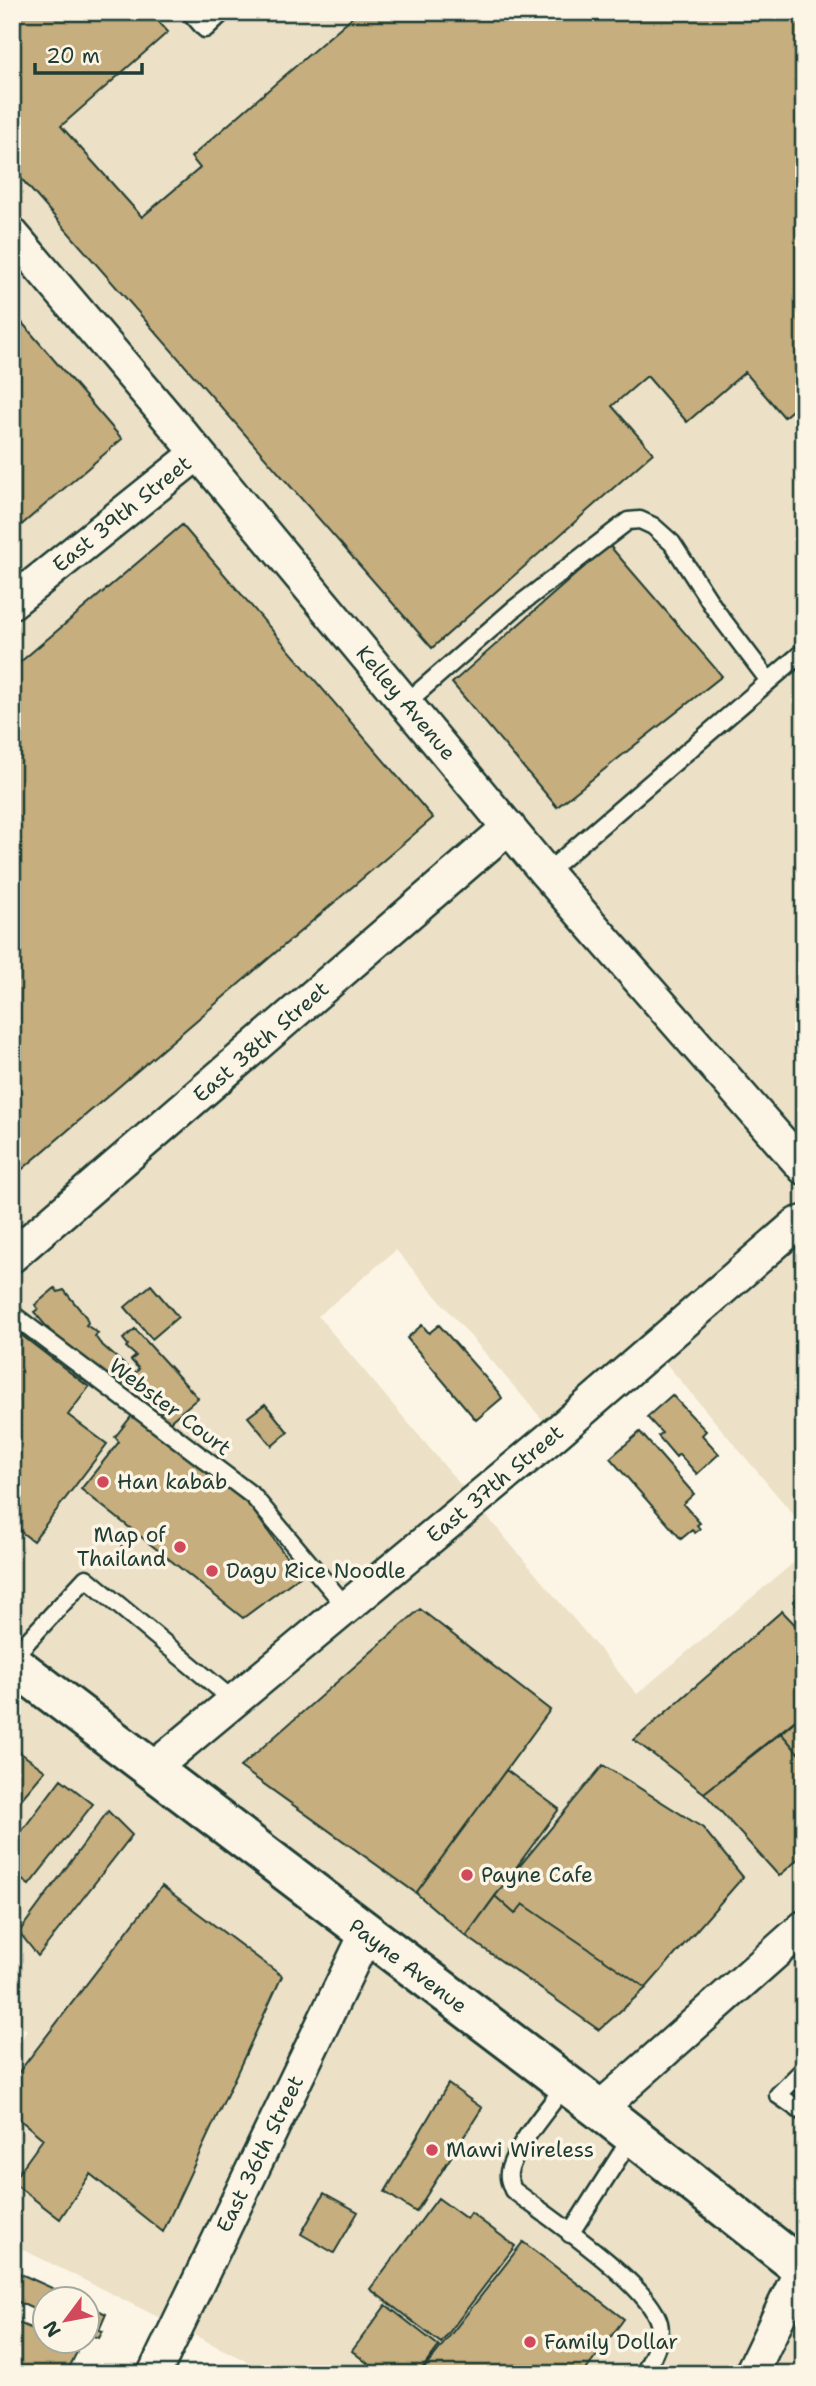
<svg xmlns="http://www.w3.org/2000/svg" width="816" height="2386" font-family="'Shantell Sans',sans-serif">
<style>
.built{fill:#ece0c6}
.building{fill:#c6ae7e;stroke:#1f3d34;stroke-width:2}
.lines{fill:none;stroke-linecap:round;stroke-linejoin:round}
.lane-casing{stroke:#1f3d34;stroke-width:21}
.street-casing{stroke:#1f3d34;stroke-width:37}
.secondary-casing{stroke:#1f3d34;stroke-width:44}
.path{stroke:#1f3d34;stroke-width:4.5;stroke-dasharray:2 5;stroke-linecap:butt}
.lane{stroke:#fcf5e5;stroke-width:16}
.street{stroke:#fcf5e5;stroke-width:32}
.secondary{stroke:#fcf5e5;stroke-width:38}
.poi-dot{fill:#d1495b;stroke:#fcf5e5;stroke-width:2.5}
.labels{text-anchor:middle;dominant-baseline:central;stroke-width:7;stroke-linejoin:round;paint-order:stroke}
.street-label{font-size:21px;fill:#1f3d34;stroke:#fcf5e5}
.poi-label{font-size:21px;fill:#1f3d34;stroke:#fcf5e5;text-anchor:start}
</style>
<rect width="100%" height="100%" fill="#fcf5e5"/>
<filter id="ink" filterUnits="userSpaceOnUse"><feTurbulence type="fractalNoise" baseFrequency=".0143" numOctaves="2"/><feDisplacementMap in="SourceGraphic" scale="14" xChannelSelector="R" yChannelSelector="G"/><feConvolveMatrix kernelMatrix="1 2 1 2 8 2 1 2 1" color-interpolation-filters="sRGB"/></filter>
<g filter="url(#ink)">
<path class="built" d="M 12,12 L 804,12 L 804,1527 L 652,1347 L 555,1434 L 396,1250 L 318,1316 L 637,1694 L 804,1554 L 804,2374 L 272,2374 L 12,2244 L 12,2059 L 27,2030 L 12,2020 Z"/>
<path class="building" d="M 12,12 L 150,12 L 168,32 L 61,126 L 142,217 L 200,168 L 191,157 L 358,12 L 804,12 L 804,400 L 784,417 L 745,372 L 687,422 L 647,376 L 612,406 L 653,453 L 432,648 L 12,168 Z
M 12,311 L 122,439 L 12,533 Z
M 182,525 L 433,818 L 12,1178 L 12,669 Z
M 609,545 L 722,676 L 557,807 L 452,683 Z
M 151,1285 L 178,1317 L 152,1339 L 125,1307 Z
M 55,1288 L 58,1292 L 64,1290 L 86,1317 L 88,1323 L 86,1325 L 98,1333 L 95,1336 L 100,1343 L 128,1368 L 132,1375 L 119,1387 L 84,1357 L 63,1346 L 34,1312 L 38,1309 L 35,1305 Z
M 422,1325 L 429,1333 L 439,1325 L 499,1393 L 502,1398 L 476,1420 L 407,1338 Z
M 12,1328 L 89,1387 L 68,1415 L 107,1444 L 33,1541 L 12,1525 Z
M 135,1329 L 198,1398 L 168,1423 L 160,1413 L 165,1409 L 154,1395 L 147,1401 L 132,1384 L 139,1378 L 135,1373 L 139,1369 L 131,1360 L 136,1356 L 126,1347 L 128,1345 L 123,1339 Z
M 672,1395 L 706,1431 L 702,1435 L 719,1454 L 697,1474 L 679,1454 L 676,1457 L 658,1436 L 662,1433 L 647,1417 Z
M 265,1404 L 288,1432 L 272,1446 L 248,1417 Z
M 134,1413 L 250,1506 L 300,1576 L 243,1618 L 81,1489 L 119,1442 L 115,1437 Z
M 640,1432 L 694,1494 L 683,1504 L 700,1523 L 697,1525 L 700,1529 L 695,1533 L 692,1530 L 681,1539 L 610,1458 Z
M 804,1593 L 804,1615 L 793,1602 Z
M 420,1609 L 550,1710 L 416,1893 L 240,1767 Z
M 782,1611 L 804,1634 L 804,1713 L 704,1793 L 634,1740 Z
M 804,1713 L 804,1760 L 781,1733 Z
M 781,1733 L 804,1760 L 804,1854 L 779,1876 L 704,1793 Z
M 14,1748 L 45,1771 L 12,1810 L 12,1749 Z
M 603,1765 L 703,1828 L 743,1877 L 646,1988 L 523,1904 L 515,1914 L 495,1896 Z
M 506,1770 L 559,1809 L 466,1936 L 416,1893 Z
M 61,1779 L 93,1804 L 29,1885 L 12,1872 L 12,1844 Z
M 108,1811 L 132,1835 L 38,1956 L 19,1932 Z
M 162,1886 L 282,1976 L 163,2232 L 90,2174 L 60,2219 L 12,2182 L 43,2139 L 12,2113 L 12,2081 Z
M 495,1896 L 515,1914 L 523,1904 L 646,1988 L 599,2030 L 466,1936 Z
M 448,2084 L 482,2108 L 416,2212 L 385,2192 Z
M 324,2193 L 358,2212 L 334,2253 L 301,2234 Z
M 438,2198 L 467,2219 L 471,2213 L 515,2246 L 441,2343 L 370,2289 Z
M 523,2242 L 624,2319 L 583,2374 L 420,2374 Z
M 12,2270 L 74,2298 L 46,2298 L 46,2315 L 12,2299 Z
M 88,2305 L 106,2314 L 99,2330 L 103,2331 L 99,2338 L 88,2334 Z
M 386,2305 L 439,2346 L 418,2374 L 381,2374 L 352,2351 Z
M 12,2320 L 46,2335 L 46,2340 L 58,2340 L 72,2347 L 77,2352 L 68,2370 L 73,2374 L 21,2374 L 13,2369 Z"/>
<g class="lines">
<defs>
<path id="lane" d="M 190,12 L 205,29 L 223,12
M 406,703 L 515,608 L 628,521 L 640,520 L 653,526 L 672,543 L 716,611 L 769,681
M 546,873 L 804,651
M 12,1314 L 253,1496 L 347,1608
M 12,1658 L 86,1578 L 234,1701
M 804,2069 L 778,2095 L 804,2113
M 566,2084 C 549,2108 519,2141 510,2168 C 507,2176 510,2183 513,2190 C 546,2215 650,2285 659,2323 C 663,2340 651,2359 644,2374
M 570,2234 L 633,2135"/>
<path id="street" d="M 12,234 L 198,453 L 546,873 L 804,1168
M 12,602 L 198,453
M 12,1256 L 509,827
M 151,1770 L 555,1434 L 797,1224 L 804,1222
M 599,2109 L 804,1927
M 154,2374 L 366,1934
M 751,2374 L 802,2268"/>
<path id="secondary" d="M 12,1663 L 599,2109 L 804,2270"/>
</defs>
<use href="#lane" class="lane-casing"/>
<use href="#street" class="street-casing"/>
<use href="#secondary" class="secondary-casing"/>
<path class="path" d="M 108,1563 L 130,1537"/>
<use href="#lane" class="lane"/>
<use href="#street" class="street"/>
<use href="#secondary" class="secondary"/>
</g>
</g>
<g class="poi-dot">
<circle cx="103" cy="1482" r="7"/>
<circle cx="180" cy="1547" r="7"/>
<circle cx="212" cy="1571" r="7"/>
<circle cx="467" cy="1875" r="7"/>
<circle cx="432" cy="2150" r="7"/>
<circle cx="530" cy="2342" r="7"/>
</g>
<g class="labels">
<g class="street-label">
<text transform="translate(122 514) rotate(-39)">East 39th Street</text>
<text transform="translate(406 703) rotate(50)">Kelley Avenue</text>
<text transform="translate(261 1042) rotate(-41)">East 38th Street</text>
<text transform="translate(170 1407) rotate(37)">Webster Court</text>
<text transform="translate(495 1484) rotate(-40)">East 37th Street</text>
<text transform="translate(408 1966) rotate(37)">Payne Avenue</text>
<text transform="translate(260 2154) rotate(-64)">East 36th Street</text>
</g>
<g class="poi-label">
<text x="117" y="1482">Han kabab</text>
<text x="166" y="1535" text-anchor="end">Map of<tspan x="166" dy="24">Thailand</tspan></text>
<text x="226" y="1571">Dagu Rice Noodle</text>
<text x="481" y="1875">Payne Cafe</text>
<text x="446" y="2150">Mawi Wireless</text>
<text x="544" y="2342">Family Dollar</text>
</g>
</g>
<rect width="816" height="2386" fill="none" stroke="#fcf5e5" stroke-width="42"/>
<rect x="21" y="21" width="774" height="2344" fill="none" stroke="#1f3d34" stroke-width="2.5" filter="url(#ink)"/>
<g transform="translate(66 2320) rotate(238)"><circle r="33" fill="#fcf5e5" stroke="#a4ab9e" stroke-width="2"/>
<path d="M0-5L12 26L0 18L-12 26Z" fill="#d1495b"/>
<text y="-10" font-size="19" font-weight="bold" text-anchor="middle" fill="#1f3d34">N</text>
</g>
<path d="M35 63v10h107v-10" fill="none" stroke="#1f3d34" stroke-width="3.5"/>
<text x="46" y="63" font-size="21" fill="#1f3d34" stroke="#fcf5e5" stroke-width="5" paint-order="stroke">20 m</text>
</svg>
